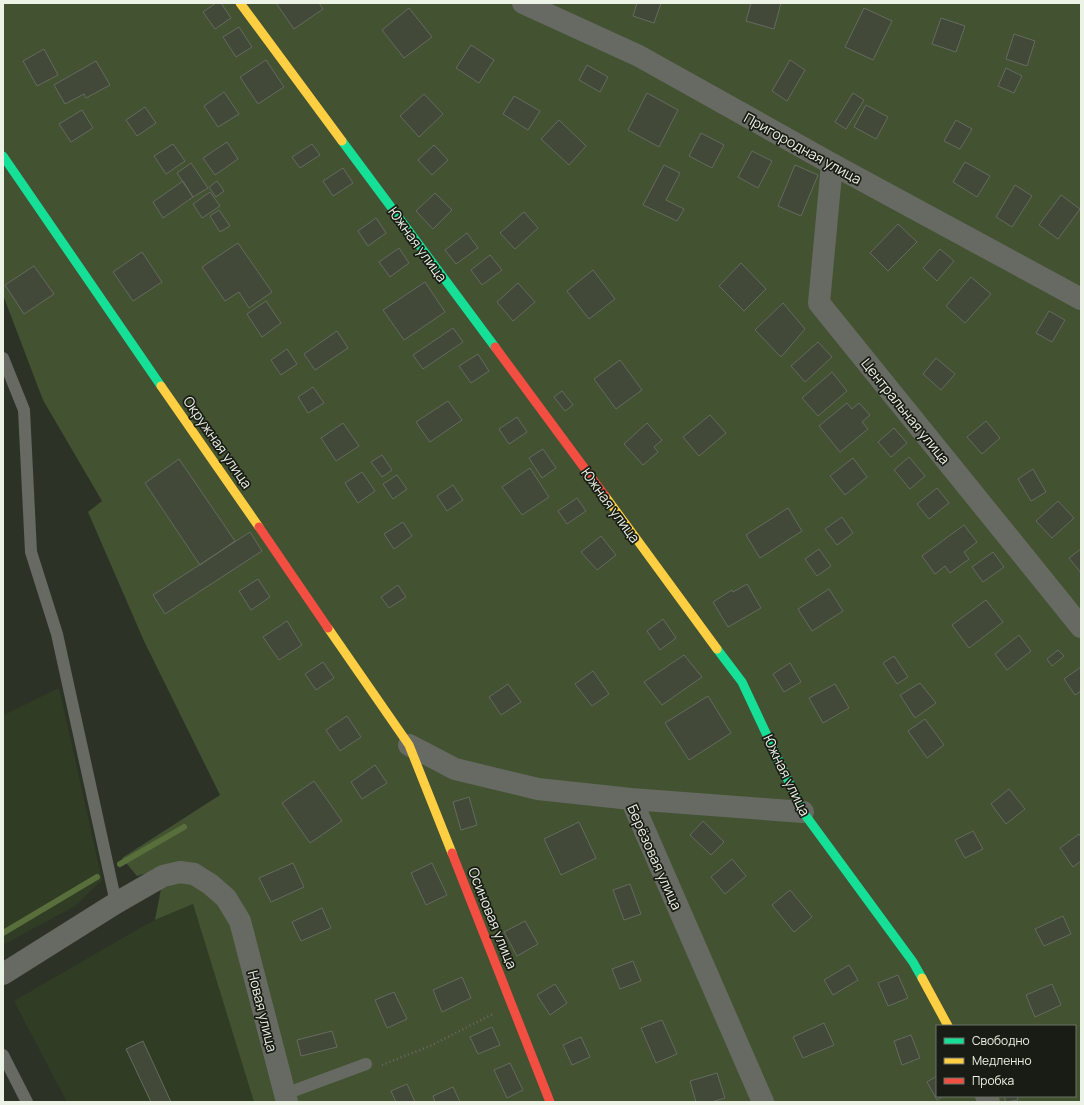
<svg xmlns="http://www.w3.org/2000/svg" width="1084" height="1105" font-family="Manrope,sans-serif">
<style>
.built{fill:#303c24}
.green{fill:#435231;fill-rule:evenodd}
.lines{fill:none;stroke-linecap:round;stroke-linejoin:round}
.stream{stroke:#586f3c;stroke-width:6}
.building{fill:#424939;stroke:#656a60}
.path{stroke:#686b63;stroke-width:2.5;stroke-dasharray:1 3;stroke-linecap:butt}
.lane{stroke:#666a62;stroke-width:12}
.street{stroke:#666a62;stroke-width:22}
.fast{stroke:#16e098;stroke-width:9}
.slow{stroke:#ffcf43;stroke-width:9}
.jam{stroke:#f24e42;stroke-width:9}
.labels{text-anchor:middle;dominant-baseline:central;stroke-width:3.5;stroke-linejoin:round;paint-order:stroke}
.street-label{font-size:14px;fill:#ecf2e6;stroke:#181c14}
</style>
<rect width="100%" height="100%" fill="#2d3227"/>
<path class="built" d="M 59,688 L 102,880 L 75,906 L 3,945 L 3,714 L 4,715 Z
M 193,904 L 254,1102 L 67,1102 L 14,1001 L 147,924 Z"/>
<path class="green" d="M 3,3 L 1081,3 L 1081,1102 L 254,1102 L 193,904 L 155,920 L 165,868 L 137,876 L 122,858 L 220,795 L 144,641 L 88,512 L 102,501 L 43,400 L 3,295 ZM 937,1026 L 1075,1026 L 1075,1096 L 937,1096 Z"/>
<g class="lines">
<path class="stream" d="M 120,864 L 184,827
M 3,933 L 97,877"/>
</g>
<path class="building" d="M 216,3 L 221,3 L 231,18 L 215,29 L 203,12 Z
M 276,3 L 319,3 L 323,9 L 294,29 Z
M 637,3 L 661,3 L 654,23 L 633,16 Z
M 751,3 L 781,3 L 774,29 L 746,21 Z
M 409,8 L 432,37 L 404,58 L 382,30 Z
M 864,8 L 892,21 L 873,60 L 845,47 Z
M 941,18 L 965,26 L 956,52 L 932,44 Z
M 239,27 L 252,47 L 236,57 L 223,37 Z
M 1014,34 L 1035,41 L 1027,66 L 1006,59 Z
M 471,45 L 494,60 L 479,83 L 456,68 Z
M 44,49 L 58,75 L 37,86 L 23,61 Z
M 266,60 L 284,87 L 258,104 L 240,77 Z
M 790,60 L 805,70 L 787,101 L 772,91 Z
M 96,61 L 110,85 L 86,98 L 84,94 L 65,104 L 54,85 Z
M 587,65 L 608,77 L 600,92 L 579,80 Z
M 1006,68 L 1022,76 L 1014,93 L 998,86 Z
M 224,92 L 239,114 L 218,127 L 204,106 Z
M 647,93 L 678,110 L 659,147 L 628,130 Z
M 853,93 L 864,100 L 846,129 L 835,122 Z
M 424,94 L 443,114 L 419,137 L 400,116 Z
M 514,96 L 540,111 L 528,130 L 503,114 Z
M 866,105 L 888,117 L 876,139 L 854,127 Z
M 145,107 L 156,123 L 137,136 L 126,120 Z
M 82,110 L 93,128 L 71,142 L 59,124 Z
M 559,120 L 586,146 L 569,165 L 541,139 Z
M 956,120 L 972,129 L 960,149 L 944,141 Z
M 701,133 L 724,145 L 712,168 L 689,156 Z
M 227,142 L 238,159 L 215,175 L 203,158 Z
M 173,144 L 185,161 L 166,174 L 154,156 Z
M 312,144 L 320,155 L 300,168 L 292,157 Z
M 434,145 L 448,160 L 432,175 L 418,160 Z
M 752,151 L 772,161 L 758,188 L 738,177 Z
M 965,162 L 990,176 L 977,197 L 953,182 Z
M 191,163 L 208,188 L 193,197 L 177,173 Z
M 664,165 L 680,173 L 666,200 L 684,209 L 677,221 L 643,205 Z
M 795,165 L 818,175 L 801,216 L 778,206 Z
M 343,168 L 353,183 L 333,196 L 323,181 Z
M 183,181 L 193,197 L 163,218 L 153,202 Z
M 217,181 L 224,191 L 216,197 L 209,187 Z
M 1015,185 L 1032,196 L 1012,227 L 996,217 Z
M 210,192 L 220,206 L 202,218 L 193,204 Z
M 435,193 L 452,210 L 433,229 L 416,211 Z
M 1061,195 L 1080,209 L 1058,239 L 1039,225 Z
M 219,210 L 230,226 L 220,232 L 210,216 Z
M 524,212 L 538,228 L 515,249 L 500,233 Z
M 376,218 L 386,233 L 368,246 L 358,231 Z
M 898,224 L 917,242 L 888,271 L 870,253 Z
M 467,233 L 478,248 L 456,264 L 445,250 Z
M 238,243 L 272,292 L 249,308 L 239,292 L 225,301 L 202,267 Z
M 399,248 L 409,263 L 390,277 L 379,262 Z
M 940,249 L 954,261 L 937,281 L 923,268 Z
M 142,252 L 162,282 L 133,301 L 113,272 Z
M 490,255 L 502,270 L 482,285 L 471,270 Z
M 741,263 L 766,289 L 744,311 L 719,286 Z
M 34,266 L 54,294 L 24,314 L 5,285 Z
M 593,270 L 615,299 L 589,319 L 567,291 Z
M 971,277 L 991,294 L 965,323 L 946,306 Z
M 425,282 L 445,312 L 404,340 L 383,310 Z
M 518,283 L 535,302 L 513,321 L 497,302 Z
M 266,301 L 281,323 L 262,337 L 247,314 Z
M 783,303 L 805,329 L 781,357 L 755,330 Z
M 1049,311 L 1065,320 L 1052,342 L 1036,333 Z
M 453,328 L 463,342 L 423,369 L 413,355 Z
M 337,331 L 348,348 L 315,370 L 304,354 Z
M 818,342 L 832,357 L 805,382 L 791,366 Z
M 287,349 L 297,364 L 281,375 L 271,360 Z
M 478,354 L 489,371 L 471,383 L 459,366 Z
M 936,358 L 955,374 L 941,390 L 923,374 Z
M 620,360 L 642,390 L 616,409 L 594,379 Z
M 832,372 L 847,391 L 818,416 L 802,398 Z
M 313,387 L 324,403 L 308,413 L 298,397 Z
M 562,391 L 573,405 L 565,411 L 554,397 Z
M 448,401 L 462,420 L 430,442 L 416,422 Z
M 847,403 L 852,409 L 859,403 L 870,415 L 862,422 L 868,429 L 840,452 L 819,426 Z
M 710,415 L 726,433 L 699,456 L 683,437 Z
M 517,417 L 527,432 L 509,444 L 499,429 Z
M 986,421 L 1000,438 L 982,454 L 967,437 Z
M 343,423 L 359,446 L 336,461 L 321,438 Z
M 647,423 L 662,440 L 654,447 L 658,452 L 643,465 L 624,444 Z
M 894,428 L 907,443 L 891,457 L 878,442 Z
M 543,449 L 556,468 L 542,478 L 529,458 Z
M 382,455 L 392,470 L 382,477 L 371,462 Z
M 909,457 L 925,476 L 910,489 L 894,470 Z
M 853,458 L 867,477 L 845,495 L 830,476 Z
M 179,459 L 235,541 L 200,565 L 145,483 Z
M 530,468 L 549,497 L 522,515 L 502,487 Z
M 1033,469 L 1046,492 L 1031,501 L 1018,479 Z
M 362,472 L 375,491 L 358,503 L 345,483 Z
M 397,475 L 407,489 L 393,499 L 383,484 Z
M 453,485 L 463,500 L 447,511 L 437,496 Z
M 937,488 L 949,503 L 929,519 L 917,504 Z
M 577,498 L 586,511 L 567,524 L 558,511 Z
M 1058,501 L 1074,518 L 1052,538 L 1036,521 Z
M 788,508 L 802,531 L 760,558 L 746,535 Z
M 842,517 L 853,533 L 837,545 L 825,529 Z
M 403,522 L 412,536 L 394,549 L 384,534 Z
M 964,525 L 977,542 L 964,552 L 969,559 L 950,573 L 945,566 L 935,574 L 922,556 Z
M 250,532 L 262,551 L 165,614 L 153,595 Z
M 601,536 L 616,555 L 597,570 L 581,552 Z
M 819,549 L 831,566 L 817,576 L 805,559 Z
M 1081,549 L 1081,573 L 1069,558 Z
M 993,552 L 1004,567 L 983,582 L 972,567 Z
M 258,579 L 270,597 L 251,610 L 239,591 Z
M 747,584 L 761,608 L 728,627 L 713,602 L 732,590 L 733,592 Z
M 398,585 L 406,597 L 389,608 L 381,597 Z
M 829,589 L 843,611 L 812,631 L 798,609 Z
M 986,600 L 1003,622 L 969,648 L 952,625 Z
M 663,619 L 676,638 L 660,650 L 647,631 Z
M 287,621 L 302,645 L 279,660 L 263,637 Z
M 1019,635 L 1031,651 L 1007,670 L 995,654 Z
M 1058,650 L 1064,656 L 1052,666 L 1047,659 Z
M 684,655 L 702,677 L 662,705 L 644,682 Z
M 894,656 L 908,677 L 897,684 L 883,663 Z
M 323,662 L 334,678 L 316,690 L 305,674 Z
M 790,663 L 801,682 L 784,692 L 773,674 Z
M 1081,667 L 1081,691 L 1075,695 L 1064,679 Z
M 593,671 L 609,694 L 592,706 L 575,684 Z
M 920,683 L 936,703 L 915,718 L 900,695 Z
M 508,684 L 521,702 L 501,715 L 489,697 Z
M 835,684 L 849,708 L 823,723 L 809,698 Z
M 708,696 L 731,733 L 689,760 L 665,723 Z
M 347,716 L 361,737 L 340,751 L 326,730 Z
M 925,719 L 944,745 L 927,758 L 908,731 Z
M 375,765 L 387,783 L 362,799 L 351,782 Z
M 314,781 L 342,821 L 310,843 L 282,803 Z
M 1009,789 L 1025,809 L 1006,824 L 991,804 Z
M 469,797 L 477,825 L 461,830 L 453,802 Z
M 703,821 L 724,842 L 711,855 L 690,835 Z
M 579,822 L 596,858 L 561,875 L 544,839 Z
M 973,831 L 983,849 L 965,858 L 955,840 Z
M 1079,834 L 1081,837 L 1081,861 L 1073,867 L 1060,848 Z
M 732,859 L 746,876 L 725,894 L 711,877 Z
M 293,863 L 304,887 L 271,902 L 259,878 Z
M 432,863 L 447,895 L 426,905 L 411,873 Z
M 630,884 L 641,914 L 624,920 L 613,890 Z
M 790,890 L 812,917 L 794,932 L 772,905 Z
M 322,908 L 331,928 L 301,941 L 292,922 Z
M 1063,916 L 1071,934 L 1044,946 L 1035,929 Z
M 525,921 L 538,944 L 517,956 L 504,932 Z
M 633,961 L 641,981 L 620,989 L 612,969 Z
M 849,965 L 858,980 L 833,995 L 824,980 Z
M 898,975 L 908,998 L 888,1006 L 878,983 Z
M 462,977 L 471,998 L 442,1012 L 433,990 Z
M 555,984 L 567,1003 L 550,1015 L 537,995 Z
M 1052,984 L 1061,1005 L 1035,1017 L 1026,995 Z
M 394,992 L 407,1019 L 387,1028 L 375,1000 Z
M 662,1020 L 677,1054 L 656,1063 L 641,1028 Z
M 824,1023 L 834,1045 L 803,1058 L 793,1037 Z
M 492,1027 L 500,1045 L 478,1054 L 470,1037 Z
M 332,1031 L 337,1047 L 301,1056 L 297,1040 Z
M 911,1035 L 920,1058 L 902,1065 L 894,1041 Z
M 581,1037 L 590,1057 L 572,1065 L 563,1045 Z
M 143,1041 L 171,1102 L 151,1102 L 126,1049 Z
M 510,1063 L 523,1090 L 507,1098 L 494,1070 Z
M 717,1073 L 725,1098 L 711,1102 L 696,1102 L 690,1081 Z
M 937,1076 L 937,1096 L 943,1096 L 937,1100 L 927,1082 Z
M 407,1084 L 415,1102 L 396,1102 L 391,1091 Z
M 453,1087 L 460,1102 L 435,1102 L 433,1096 Z
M 1004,1096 L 1017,1096 L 1018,1100 L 1006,1102 Z"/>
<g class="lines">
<path class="path" d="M 382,1065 L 430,1046 L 493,1014"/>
<path class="lane" d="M 3,358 L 24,410 L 31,552 L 57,634 L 116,903
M 3,1055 L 27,1102
M 285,1094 L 366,1064"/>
<path class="street" d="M 523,3 L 639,56 L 832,164 L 1081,299
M 832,164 L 819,303 L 1081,627
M 409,745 L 455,769 L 538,789 L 631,799 L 763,1102
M 631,799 L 803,812
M 3,974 L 116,903 L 163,876 L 180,872 L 194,874 L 210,884 L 226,898 L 240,921 L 287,1102
M 986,1096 L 989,1102"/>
<path class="fast" d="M 342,141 L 495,347
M 3,156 L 161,386
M 717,649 L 742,682 L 803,812 L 913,962 L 922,978"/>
<path class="slow" d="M 240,3 L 342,141
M 161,386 L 259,527
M 605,496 L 717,649
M 328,628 L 409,745 L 452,853
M 922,978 L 948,1026"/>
<path class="jam" d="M 495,347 L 605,496
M 259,527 L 328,628
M 452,853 L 550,1102"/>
</g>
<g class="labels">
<g class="street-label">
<text transform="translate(803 148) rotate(29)">Пригородная улица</text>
<text transform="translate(418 244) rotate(54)">Южная улица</text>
<text transform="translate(906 411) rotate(51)">Центральная улица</text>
<text transform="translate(218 442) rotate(55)">Окружная улица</text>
<text transform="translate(611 505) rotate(54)">Южная улица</text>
<text transform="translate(787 775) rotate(64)">Южная улица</text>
<text transform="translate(655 857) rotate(66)">Берёзовая улица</text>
<text transform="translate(493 918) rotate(68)">Осиновая улица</text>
<text transform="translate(263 1011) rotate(76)">Новая улица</text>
</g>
</g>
<rect width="1084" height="1105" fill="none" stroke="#ecf2e6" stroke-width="8"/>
<rect x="936" y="1025" width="140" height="72" fill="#181c14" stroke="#6d7268"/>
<rect x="944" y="1038" width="20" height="6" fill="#16e098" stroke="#6d7268"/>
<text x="972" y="1045" font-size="12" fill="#ecf2e6">Свободно</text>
<rect x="944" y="1058" width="20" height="6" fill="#ffcf43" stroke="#6d7268"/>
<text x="972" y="1065" font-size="12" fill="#ecf2e6">Медленно</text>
<rect x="944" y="1078" width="20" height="6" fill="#f24e42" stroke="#6d7268"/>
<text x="972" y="1085" font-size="12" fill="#ecf2e6">Пробка</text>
</svg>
